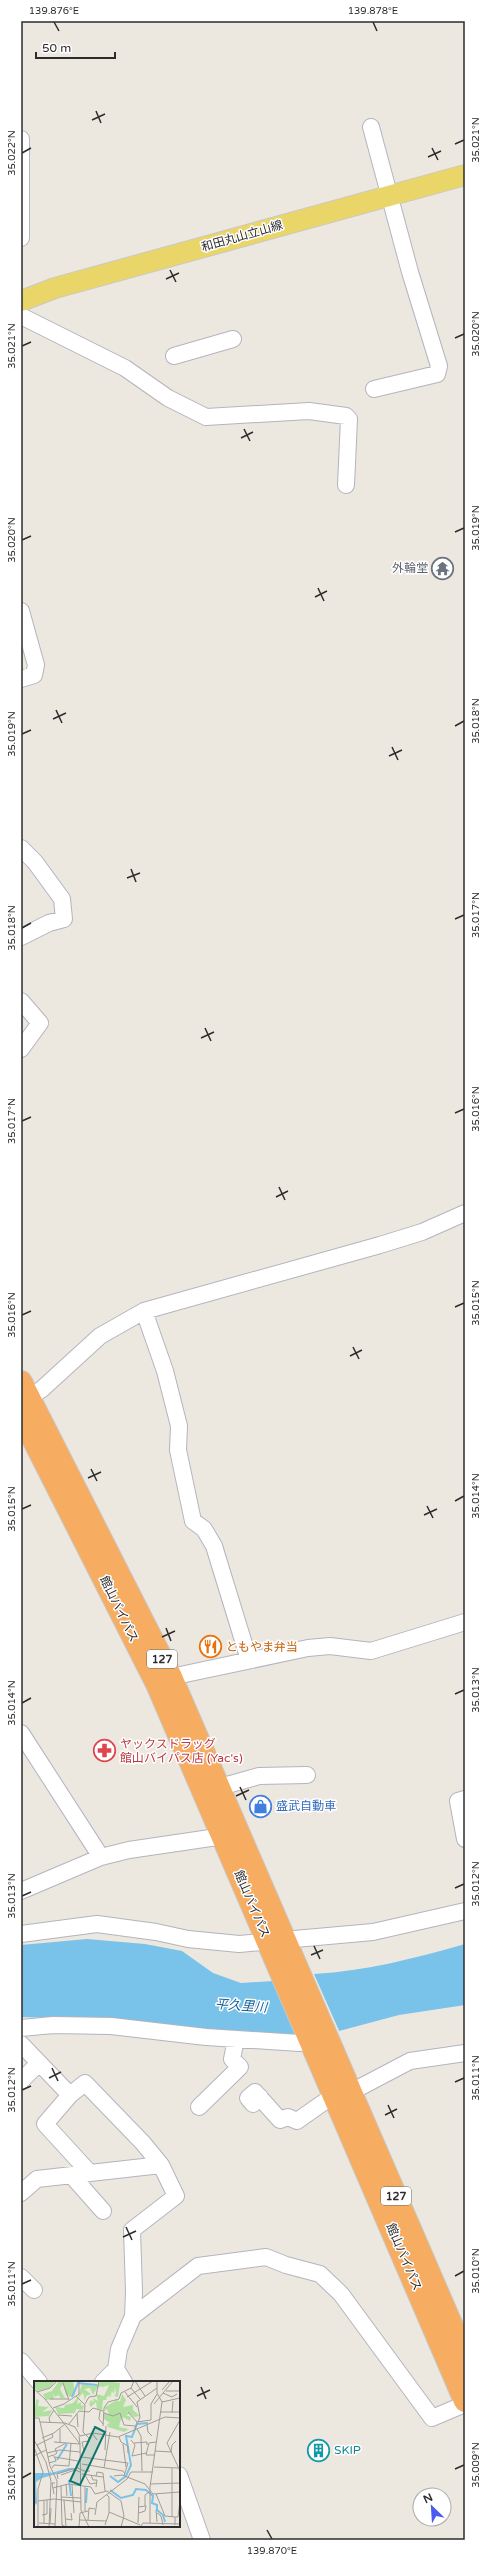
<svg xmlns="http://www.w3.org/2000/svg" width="486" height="2561" font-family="'Varela Round','Noto Sans JP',sans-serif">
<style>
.water{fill:#79c2e9}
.pier{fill:#ede8df}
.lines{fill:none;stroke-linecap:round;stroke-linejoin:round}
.minor-casing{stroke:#b3b4bf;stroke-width:18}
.major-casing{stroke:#c8c8c8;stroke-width:22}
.highway-casing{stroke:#c8c8c8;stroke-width:24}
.minor{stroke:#fff;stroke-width:16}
.major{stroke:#ead668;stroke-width:20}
.highway{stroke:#f6ad61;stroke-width:22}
.ticks{fill:none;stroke:#2c2c2c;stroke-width:1.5}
.labels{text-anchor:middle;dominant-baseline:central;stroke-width:3;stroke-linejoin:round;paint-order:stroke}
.shield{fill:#fff;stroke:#6b6b6b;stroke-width:1}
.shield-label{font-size:11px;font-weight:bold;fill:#2c2c2c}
.street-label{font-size:12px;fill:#2c2c2c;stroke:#fff}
.worship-label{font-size:12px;fill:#5b616d;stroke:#fff;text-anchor:end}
.food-label{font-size:12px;fill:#c56008;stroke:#fff;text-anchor:start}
.health-label{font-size:12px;fill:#be3a42;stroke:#fff;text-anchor:start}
.shop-label{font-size:12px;fill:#366cbe;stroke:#fff;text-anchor:start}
.culture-label{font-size:12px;fill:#0d838f;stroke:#fff;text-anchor:start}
.water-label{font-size:13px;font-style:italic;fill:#156098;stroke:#fff}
.inset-river{fill:none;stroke:#79c2e9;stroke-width:2}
.inset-road{fill:none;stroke:#a09d97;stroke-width:1}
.view{fill:#0f766e;fill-opacity:0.15;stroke:#0f766e;stroke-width:2}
.inset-edge{fill:none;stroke:#2c2c2c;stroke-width:2}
.neatline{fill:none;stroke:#2c2c2c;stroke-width:1.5}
.ticks-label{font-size:10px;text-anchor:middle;fill:#2c2c2c}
</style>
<rect width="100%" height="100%" fill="#ede8df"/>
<path class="water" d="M 87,1939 L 145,1944 L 182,1951 L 213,1973 L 241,1983 L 273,1981 L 297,2036 L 85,2019 L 21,2017 L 21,1945 Z
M 465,1944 L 465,2005 L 399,2015 L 339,2031 L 314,1974 C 366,1971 416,1958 465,1944 Z"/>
<path class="pier" d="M 313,1973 L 340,2033 L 337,2031 L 312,1975 Z"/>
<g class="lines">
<defs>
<path id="minor" d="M 371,127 L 410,272 L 439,366 L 437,374 L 374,389
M 21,139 L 21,238
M 21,316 L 125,368 L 168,398 L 206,417 L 309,411 L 346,416 L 349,419 L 346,485
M 174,356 L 233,339
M 21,611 L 36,665 L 34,675 L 21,679
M 21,848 L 35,862 L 62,899 L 64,919 L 49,923 L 21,937
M 21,1001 L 40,1023 L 21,1049
M 144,1311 L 165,1371 L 179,1426 L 178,1450 L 193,1521 L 204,1529 L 214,1546 L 249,1660
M 21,1403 L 42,1389 L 100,1336 L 144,1311 L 380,1245 L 422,1232 L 465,1213
M 171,1677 L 308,1648 L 330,1646 L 371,1651 L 465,1622
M 21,1733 L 101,1857
M 220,1787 L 259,1776 L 307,1775
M 465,1799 L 458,1801 L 465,1839
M 21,1891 L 101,1857 L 129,1850 L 224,1836
M 21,1934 L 97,1924 L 156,1932 L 188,1939 L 239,1944 L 373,1932 L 465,1911
M 21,2028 L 53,2025 L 111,2026 L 206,2037 L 299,2043 L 320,2041
M 21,2044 L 70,2095
M 21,2081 L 39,2063
M 351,2092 L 410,2061 L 465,2053
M 260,2097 L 253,2104 L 248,2098 L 255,2092 L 280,2120 L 288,2117 L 297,2121 L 334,2095
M 199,2107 L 240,2067 L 232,2059 L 236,2039
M 88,2171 L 45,2124 L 70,2095 L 85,2083 L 143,2143 L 161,2165 L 176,2196 L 132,2230 L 134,2291 L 133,2316 L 119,2349 L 116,2369 L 103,2382
M 72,2176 L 103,2211
M 21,2193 L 37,2179 L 161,2165
M 21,2277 L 34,2290
M 133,2316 L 198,2266 L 266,2257 L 286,2265 L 320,2274 L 341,2294 L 432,2418 L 465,2404
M 21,2361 L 39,2382
M 116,2369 L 124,2382
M 179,2475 L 202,2540"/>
<path id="major" d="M 21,301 L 55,288 L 465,175"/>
<path id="highway" d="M 21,1382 L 171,1677 L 465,2356
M 21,1415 L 157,1684 L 465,2401"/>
</defs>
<use href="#minor" class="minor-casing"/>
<use href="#major" class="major-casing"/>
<use href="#highway" class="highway-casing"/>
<use href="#minor" class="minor"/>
<use href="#major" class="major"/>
<use href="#highway" class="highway"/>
</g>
<path class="ticks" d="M 54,22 L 59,31M 373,22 L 377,31M 96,111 L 101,123M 92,120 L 105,114M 455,144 L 464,140M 432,148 L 438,160M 22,153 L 31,148M 428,157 L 441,151M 170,270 L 176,282M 166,279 L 179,273M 455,338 L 464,334M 22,346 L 31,342M 244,429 L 250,441M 241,438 L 253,432M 455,532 L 464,528M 22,540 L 31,536M 318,588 L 324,601M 315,597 L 327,591M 56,710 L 62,723M 53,719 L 66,713M 455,726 L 464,721M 22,734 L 31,730M 392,747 L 398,760M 389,756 L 402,750M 131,869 L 136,882M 127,878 L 140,873M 455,919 L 464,915M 22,928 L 31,923M 205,1028 L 211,1041M 201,1038 L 214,1032M 455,1113 L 464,1109M 22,1121 L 31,1117M 279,1187 L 285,1200M 276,1197 L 288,1191M 455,1307 L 464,1303M 22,1315 L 31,1311M 353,1347 L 359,1359M 350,1356 L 362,1350M 91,1469 L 97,1481M 88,1478 L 101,1472M 455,1501 L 464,1496M 427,1506 L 433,1518M 22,1509 L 31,1505M 424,1515 L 437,1509M 166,1628 L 171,1641M 162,1637 L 175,1631M 455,1694 L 464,1690M 22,1703 L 31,1698M 240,1787 L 246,1800M 236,1796 L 249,1790M 455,1888 L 464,1884M 22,1896 L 31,1892M 314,1946 L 320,1959M 311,1955 L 323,1950M 52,2068 L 58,2081M 49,2078 L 61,2072M 455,2082 L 464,2078M 22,2090 L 31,2086M 388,2105 L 394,2118M 385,2115 L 397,2109M 126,2227 L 132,2240M 123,2237 L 136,2231M 455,2276 L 464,2271M 22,2284 L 31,2280M 201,2387 L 206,2399M 197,2396 L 210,2390M 455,2469 L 464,2465M 22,2478 L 31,2473M 267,2530 L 272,2539"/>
<defs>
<symbol id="temple-ring" viewBox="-11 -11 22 22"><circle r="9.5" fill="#fff" stroke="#6b7280" stroke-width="1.5"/><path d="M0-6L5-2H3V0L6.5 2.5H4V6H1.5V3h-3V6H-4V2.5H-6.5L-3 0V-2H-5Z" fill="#6b7280"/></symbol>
<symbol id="restaurant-ring" viewBox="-11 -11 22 22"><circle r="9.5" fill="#fff" stroke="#e8710a" stroke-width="1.5"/><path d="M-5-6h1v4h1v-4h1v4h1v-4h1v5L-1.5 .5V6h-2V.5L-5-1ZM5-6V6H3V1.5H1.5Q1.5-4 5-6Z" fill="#e8710a"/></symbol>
<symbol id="pharmacy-ring" viewBox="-11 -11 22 22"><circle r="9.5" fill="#fff" stroke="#e0444e" stroke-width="1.5"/><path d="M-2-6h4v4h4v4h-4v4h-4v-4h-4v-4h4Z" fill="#e0444e"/></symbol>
<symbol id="shop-ring" viewBox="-11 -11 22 22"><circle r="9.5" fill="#fff" stroke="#3f7fe0" stroke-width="1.5"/><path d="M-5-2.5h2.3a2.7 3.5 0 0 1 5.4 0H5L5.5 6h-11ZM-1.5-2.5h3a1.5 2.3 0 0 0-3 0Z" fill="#3f7fe0"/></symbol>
<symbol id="building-ring" viewBox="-11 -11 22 22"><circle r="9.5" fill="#fff" stroke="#0f9aa8" stroke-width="1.5"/><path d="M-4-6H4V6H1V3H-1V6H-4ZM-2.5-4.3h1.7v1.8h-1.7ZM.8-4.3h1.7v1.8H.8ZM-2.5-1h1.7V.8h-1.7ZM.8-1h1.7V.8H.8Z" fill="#0f9aa8"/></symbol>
</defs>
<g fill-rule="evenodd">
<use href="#temple-ring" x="430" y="556" width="25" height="25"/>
<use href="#restaurant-ring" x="198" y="1634" width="25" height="25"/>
<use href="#pharmacy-ring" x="92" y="1738" width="25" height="25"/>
<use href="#shop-ring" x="248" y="1794" width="25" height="25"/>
<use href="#building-ring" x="306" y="2438" width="25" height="25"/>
</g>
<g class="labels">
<g class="shield">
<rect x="147" y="1650" width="30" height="18" rx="3"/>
<rect x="381" y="2187" width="30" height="18" rx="3"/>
</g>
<g class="shield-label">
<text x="162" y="1659">127</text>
<text x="396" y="2196">127</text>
</g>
<g class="street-label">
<text transform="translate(242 236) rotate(-16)">和田丸山立山線</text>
<text transform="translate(119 1609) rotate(64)">館山バイパス</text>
<text transform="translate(252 1904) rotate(67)">館山バイパス</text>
<text transform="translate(404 2257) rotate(67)">館山バイパス</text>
</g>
<g class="worship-label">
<text x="428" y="568">外輪堂</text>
</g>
<g class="food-label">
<text x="226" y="1647">ともやま弁当</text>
</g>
<g class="health-label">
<text x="120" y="1744">ヤックスドラッグ<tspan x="120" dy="14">館山バイパス店 (Yac's)</tspan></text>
</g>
<g class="shop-label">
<text x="276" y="1806">盛武自動車</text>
</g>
<g class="culture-label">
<text x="334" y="2450">SKIP</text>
</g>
<g class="water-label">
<text transform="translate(241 2006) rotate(4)">平久里川</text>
</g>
</g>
<g transform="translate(34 2381)">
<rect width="146" height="146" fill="#ede8df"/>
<path d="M 0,0 L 21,0 L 16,7 L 4,10 L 0,7 ZM 25,0 L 39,0 L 41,13 L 38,16 L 32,14 L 29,3 L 26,8 L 31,17 L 26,17 L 25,14 L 21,16 L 19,13 L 20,18 L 12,19 L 9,13 L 18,10 ZM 68,0 L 86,2 L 84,16 L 80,15 L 82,13 L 81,6 L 80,13 L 78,10 L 76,17 L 75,14 L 72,17 L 73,19 L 69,19 L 68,29 L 63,28 L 62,21 L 57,26 L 55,23 L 57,19 L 60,21 L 59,17 L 64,20 L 62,13 L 70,15 L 75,4 L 69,6 L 70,10 L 68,5 L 63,7 L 59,14 L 56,7 L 50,8 L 57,13 L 52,15 L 51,20 L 49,12 L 45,16 L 43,23 L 47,21 L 47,25 L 50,24 L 49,29 L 42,28 L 41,32 L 24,33 L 21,26 L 30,27 L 31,24 L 39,22 L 44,16 L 48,3 L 61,5 ZM 88,13 L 92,19 L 89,26 L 99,24 L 99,29 L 106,35 L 100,36 L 93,30 L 95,33 L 92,34 L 97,36 L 96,40 L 89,36 L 86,41 L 85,46 L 95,48 L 90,51 L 74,46 L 73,43 L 76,42 L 70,38 L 69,33 L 75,33 L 73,28 L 71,30 L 71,26 L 83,19 L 86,21 ZM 2,18 L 5,19 L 4,25 L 15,26 L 8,31 L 18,29 L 15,35 L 0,36 Z" fill="#b0e09f"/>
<path d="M 35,87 L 44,87 L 8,97 L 2,101 L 3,122 L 0,125 L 0,92 L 16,92 L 17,89 L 17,92 Z" fill="#79c2e9"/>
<path class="inset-river" d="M 38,16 L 44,2 L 63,4M 23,79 L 33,63M 76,95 L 84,101 L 92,95 L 97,84 L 92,55 L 98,56 L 103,43 L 114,42M 35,99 L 37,115M 76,109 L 87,117 L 99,114 L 102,108 L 112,109 L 119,115 L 118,122 L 123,124 L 123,129 L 129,134 L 131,141M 52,122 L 53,107"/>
<path class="inset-road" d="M 101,0 L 111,15M 29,2 L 35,19M 97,7 L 106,18M 0,8 L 11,18 L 46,63 L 47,129 L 55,146M 128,9 L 136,0M 132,10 L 146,10M 3,11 L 16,7 L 23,0M 91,11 L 103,26M 129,12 L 138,16 L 143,13M 42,15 L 51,24 L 49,51 L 55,57 L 55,60 L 48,61M 93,16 L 119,0M 16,18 L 34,18M 128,21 L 146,17M 51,23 L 55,16 L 62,15 L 65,0M 120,23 L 139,0M 19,27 L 30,23 L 45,13 L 45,0M 66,30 L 65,38 L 69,43M 94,31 L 103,41M 126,31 L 146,31M 70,32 L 79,35 L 86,32 L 90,44 L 101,45M 138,32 L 139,20M 43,33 L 44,46M 24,34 L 38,35M 0,37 L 5,37 L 6,41 L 16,85 L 23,100 L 21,146M 146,39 L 133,62 L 146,90M 6,41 L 31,42 L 41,46 L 46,55 L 59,52 L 84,56 L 131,36 L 146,37M 16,41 L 15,37 L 20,29M 104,41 L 106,36 L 103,21 L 123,7M 35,43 L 45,30 L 55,31 L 59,27 L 69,30M 113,44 L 114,51 L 118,55M 69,45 L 70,27 L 74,21 L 85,18 L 87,12 L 97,7 L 100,0M 60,47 L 58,52 L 63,59M 101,48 L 103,41 L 117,39 L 117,23 L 123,13M 103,48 L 107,55 L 108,90M 85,56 L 87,61 L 94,65 L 94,72M 8,57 L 20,52 L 31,43M 0,59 L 12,81 L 17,100 L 15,146M 97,59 L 101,64 L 98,75 L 112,72M 20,61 L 46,63 L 45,55M 26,61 L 26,48M 100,62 L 113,61 L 113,64M 89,63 L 92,86M 0,66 L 9,91 L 4,108 L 4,146M 71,69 L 72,45M 121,70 L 138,71M 7,71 L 3,64 L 19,56 L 18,53M 137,71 L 138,64 L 142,60M 13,72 L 26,69 L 46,71M 48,72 L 50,70 L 48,61M 20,74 L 23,72 L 21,68 L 32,62M 121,74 L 112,74 L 115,62 L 122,61M 0,75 L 12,69M 14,76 L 19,74 L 21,77 L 22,80 L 15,82M 21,76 L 44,80M 47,76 L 94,82 L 90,95M 48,83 L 89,90 L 91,93M 42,86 L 50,90 L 56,90M 120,86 L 145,87M 18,87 L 20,84 L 35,85 L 37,62M 70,87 L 76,51M 48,93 L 69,96M 27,94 L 41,89M 51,94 L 56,103 L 62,102M 57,94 L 59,99 L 63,99 L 62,106M 62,95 L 63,91 L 69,92 L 71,110M 80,95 L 88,94 L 111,103 L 119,113 L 146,111M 24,98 L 23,93 L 39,88 L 46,91M 32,103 L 33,115M 116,103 L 146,102M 38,104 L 40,132M 27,105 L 28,144 L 32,146M 19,107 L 34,103 L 57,106 L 61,113 L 73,110 L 87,120 L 90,135 L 87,146M 20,113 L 18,102 L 21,102M 122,113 L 131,135 L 141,136 L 141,144M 27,116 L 47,117M 10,119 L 10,142M 30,119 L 32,146M 4,120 L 20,118 L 47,121M 111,125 L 111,114 L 115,111M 104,126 L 112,125 L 111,130 L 105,132M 122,129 L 123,141M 51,130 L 51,106M 75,131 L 106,144M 123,132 L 127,135 L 129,144M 8,134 L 13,133 L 13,119M 61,134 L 63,121 L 93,98 L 97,91 L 119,91M 138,136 L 138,87M 141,136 L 144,136 L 146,120M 32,138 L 38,139 L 37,132M 46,139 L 72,140M 54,139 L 55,127 L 61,128M 5,142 L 21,143M 104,142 L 105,116M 116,142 L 116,106 L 128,21 L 123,12 L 123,0M 16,143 L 17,127M 71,144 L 75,132 L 75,116 L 73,114M 45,146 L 46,132 L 54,130M 106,146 L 109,142 L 146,143M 123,146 L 143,146"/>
<path class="view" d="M 61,46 L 71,51 L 46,104 L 36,100 Z"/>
<rect width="146" height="146" class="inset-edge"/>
</g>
<rect width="486" height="2561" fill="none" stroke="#ffffff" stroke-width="44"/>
<g transform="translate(432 2507) rotate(335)"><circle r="19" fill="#ffffff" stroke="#ababab"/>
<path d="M0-3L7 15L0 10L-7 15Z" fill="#495bf1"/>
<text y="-6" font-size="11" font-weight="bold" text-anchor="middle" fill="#2c2c2c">N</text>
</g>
<path d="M36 52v6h79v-6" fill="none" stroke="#2c2c2c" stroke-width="2"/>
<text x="42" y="52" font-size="12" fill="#2c2c2c" stroke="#ffffff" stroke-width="3" paint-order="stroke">50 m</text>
<rect x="22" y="22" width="442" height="2517" class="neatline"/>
<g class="ticks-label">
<text x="54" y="14">139.876°E</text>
<text x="373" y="14">139.878°E</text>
<text transform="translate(475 140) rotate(-90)" y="4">35.021°N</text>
<text transform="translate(11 153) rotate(-90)" y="4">35.022°N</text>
<text transform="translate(475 334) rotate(-90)" y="4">35.020°N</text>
<text transform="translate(11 346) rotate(-90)" y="4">35.021°N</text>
<text transform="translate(475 528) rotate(-90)" y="4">35.019°N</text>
<text transform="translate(11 540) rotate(-90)" y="4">35.020°N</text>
<text transform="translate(475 721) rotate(-90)" y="4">35.018°N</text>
<text transform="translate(11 734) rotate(-90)" y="4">35.019°N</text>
<text transform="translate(475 915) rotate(-90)" y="4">35.017°N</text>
<text transform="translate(11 928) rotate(-90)" y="4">35.018°N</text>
<text transform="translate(475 1109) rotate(-90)" y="4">35.016°N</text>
<text transform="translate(11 1121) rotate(-90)" y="4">35.017°N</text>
<text transform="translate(475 1303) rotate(-90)" y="4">35.015°N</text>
<text transform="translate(11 1315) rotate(-90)" y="4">35.016°N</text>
<text transform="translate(475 1496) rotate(-90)" y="4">35.014°N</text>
<text transform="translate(11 1509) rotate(-90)" y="4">35.015°N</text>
<text transform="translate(475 1690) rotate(-90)" y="4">35.013°N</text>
<text transform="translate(11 1703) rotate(-90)" y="4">35.014°N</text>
<text transform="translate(475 1884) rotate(-90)" y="4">35.012°N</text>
<text transform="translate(11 1896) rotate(-90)" y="4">35.013°N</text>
<text transform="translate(475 2078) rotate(-90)" y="4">35.011°N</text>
<text transform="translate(11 2090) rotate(-90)" y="4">35.012°N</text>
<text transform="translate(475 2271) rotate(-90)" y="4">35.010°N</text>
<text transform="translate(11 2284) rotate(-90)" y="4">35.011°N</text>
<text transform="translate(475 2465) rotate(-90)" y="4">35.009°N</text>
<text transform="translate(11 2478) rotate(-90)" y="4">35.010°N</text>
<text x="272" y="2554">139.870°E</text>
</g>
</svg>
